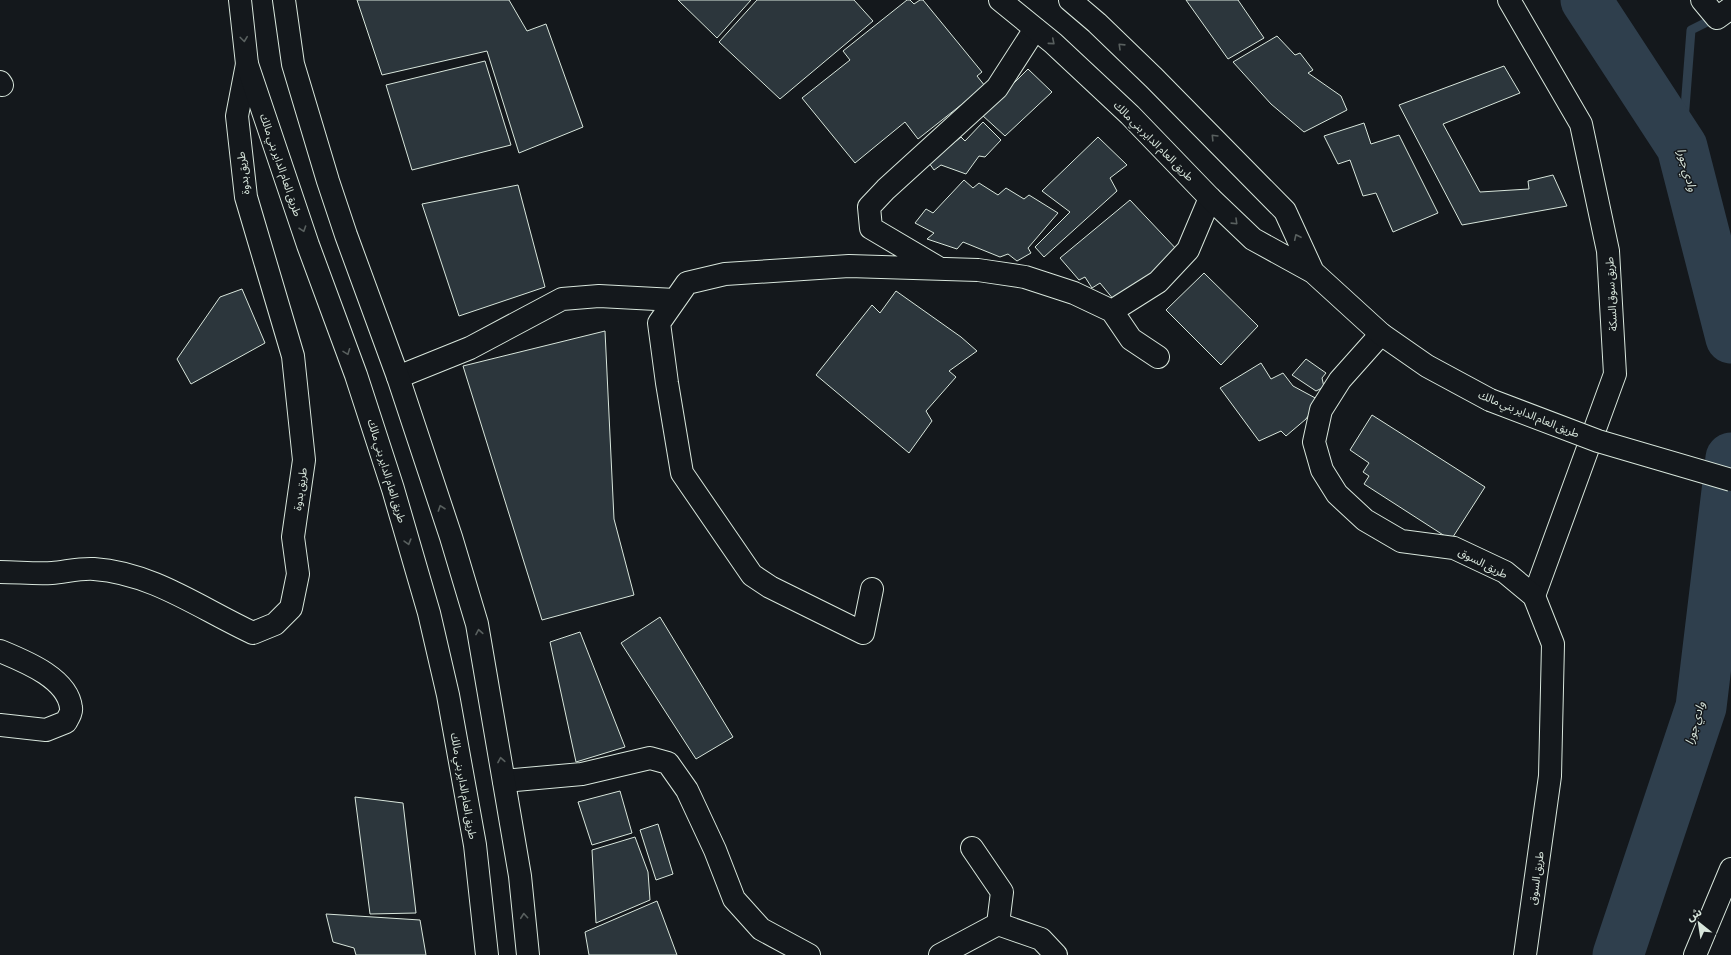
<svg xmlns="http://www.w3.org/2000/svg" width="1731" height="955" font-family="'Asap Condensed','Noto Sans Arabic',sans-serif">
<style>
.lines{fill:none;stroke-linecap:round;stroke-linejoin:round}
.stream{stroke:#2f3f4d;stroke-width:9}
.river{stroke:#2f3f4d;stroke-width:51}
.building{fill:#2c363c;stroke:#d8e6dc}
.minor-casing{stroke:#d8e6dc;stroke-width:24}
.tertiary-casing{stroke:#d8e6dc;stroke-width:24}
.trunk-casing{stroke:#d8e6dc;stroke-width:24}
.minor{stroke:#14181c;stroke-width:22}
.tertiary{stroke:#14181c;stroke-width:22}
.trunk{stroke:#14181c;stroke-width:22}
.trunk-bridge-casing{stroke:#d8e6dc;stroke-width:24;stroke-linecap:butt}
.trunk-bridge{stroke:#14181c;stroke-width:22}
.oneway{stroke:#59605f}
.labels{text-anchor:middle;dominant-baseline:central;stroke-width:3;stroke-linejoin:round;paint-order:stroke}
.street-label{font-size:11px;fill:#d8e6dc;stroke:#14181c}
.water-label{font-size:12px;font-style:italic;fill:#d8e6dc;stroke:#14181c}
</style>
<rect width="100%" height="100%" fill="#14181c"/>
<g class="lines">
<path class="stream" d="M 1682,147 L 1691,30 L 1717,17"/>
<path class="river" d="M 1586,0 L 1682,147 L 1731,338
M 1618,955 L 1701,707 L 1731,458"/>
</g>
<path class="building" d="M 357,0 L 509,0 L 527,31 L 546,24 L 583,127 L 519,153 L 487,51 L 382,75 Z
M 678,0 L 751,0 L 717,38 Z
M 757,0 L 854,0 L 873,21 L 780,99 L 719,42 Z
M 907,0 L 910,0 L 914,4 L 920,0 L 923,0 L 982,72 L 977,76 L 985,86 L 918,139 L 905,122 L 855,163 L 802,98 L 850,60 L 843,51 Z
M 1186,0 L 1238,0 L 1264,38 L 1228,59 Z
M 1277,36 L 1295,55 L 1300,53 L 1313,70 L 1308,73 L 1341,96 L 1347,110 L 1304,132 L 1271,104 L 1233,62 Z
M 485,61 L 511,145 L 412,170 L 386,85 Z
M 1504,66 L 1520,93 L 1443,124 L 1480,192 L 1529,189 L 1528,181 L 1553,175 L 1567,206 L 1462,225 L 1399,105 Z
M 1028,69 L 1052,92 L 1005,136 L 982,115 Z
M 983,122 L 1001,140 L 985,157 L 979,156 L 966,174 L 941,165 L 934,170 L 929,163 L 961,137 L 965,141 Z
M 1364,123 L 1371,144 L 1399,135 L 1438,213 L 1393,232 L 1376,193 L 1363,196 L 1350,160 L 1338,164 L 1324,136 Z
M 1098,137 L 1127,165 L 1110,178 L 1117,191 L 1044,257 L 1035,247 L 1070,212 L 1042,191 Z
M 964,180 L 973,188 L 979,183 L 998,195 L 1006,188 L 1024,199 L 1029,195 L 1058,213 L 1028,248 L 1031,253 L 1017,261 L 1008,254 L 1000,257 L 963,242 L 957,249 L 927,239 L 934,233 L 915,223 L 926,209 L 933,213 Z
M 518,185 L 545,287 L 459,316 L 422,204 Z
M 1130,200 L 1180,253 L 1114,300 L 1100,283 L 1092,288 L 1085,277 L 1079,280 L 1060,258 Z
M 1204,273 L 1258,326 L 1221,365 L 1166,310 Z
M 242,289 L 265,343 L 191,384 L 177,359 L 220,297 Z
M 896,291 L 961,337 L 977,351 L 949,371 L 956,377 L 926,411 L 932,421 L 909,453 L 816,375 L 872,305 L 880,313 Z
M 605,331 L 614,519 L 634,595 L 542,620 L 463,366 Z
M 1306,359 L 1326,373 L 1322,378 L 1324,387 L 1316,391 L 1292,375 Z
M 1261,363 L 1271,379 L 1283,373 L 1293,386 L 1319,400 L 1306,419 L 1286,436 L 1281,431 L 1259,441 L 1220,388 Z
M 1372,415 L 1485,487 L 1451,540 L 1364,484 L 1369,476 L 1363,472 L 1369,463 L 1350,450 Z
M 660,617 L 733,737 L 696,759 L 621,643 Z
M 580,632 L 625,747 L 576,762 L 550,642 Z
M 620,791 L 632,833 L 592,845 L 578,802 Z
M 355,797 L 403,803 L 416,913 L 370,914 Z
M 658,824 L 673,874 L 656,880 L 640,830 Z
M 635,837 L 648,872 L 650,900 L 596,923 L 592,850 Z
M 657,901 L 677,955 L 589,955 L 585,932 Z
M 326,914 L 420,920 L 426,955 L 356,955 L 354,948 L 333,942 Z"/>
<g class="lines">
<defs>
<path id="minor" d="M 1509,0 L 1581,124 L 1608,251 L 1615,374 L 1534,596
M 1702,0 L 1717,18 L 1731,8
M 0,82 L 2,85
M 937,267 L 871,228 L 869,207 L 886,189 L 997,88 L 1035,29
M 1112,311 L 1131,339 L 1158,357
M 398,377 L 470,348 L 562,299 L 599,296 L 675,300
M 872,589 L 863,633 L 770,587 L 752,575 L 682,473 L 667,383 L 659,323 L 687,283 L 725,274 L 849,266 L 978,270 L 1025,277 L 1074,293 L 1112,311 L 1158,282 L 1188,250 L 1210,198
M 504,781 L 582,774 L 650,758 L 668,763 L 687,790 L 715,850 L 734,899 L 761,929 L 809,955
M 998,924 L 1041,939 L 1056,955
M 940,955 L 998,924 L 1002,892 L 972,848
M 1695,955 L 1731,869"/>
<path id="tertiary" d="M 1381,334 L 1340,380 L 1321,410 L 1314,442 L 1322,470 L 1337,494 L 1365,520 L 1401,541 L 1454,548 L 1505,572 L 1534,596 L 1553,644 L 1550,776 L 1525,955
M 0,572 C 17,572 35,574 52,573 C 65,572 80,568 94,569 C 153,573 201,609 253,633 L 275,624 L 291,608 L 298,574 L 293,537 L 304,460 L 293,356 L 246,197 L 237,116 L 247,64
M 0,651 C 24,661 68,678 71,708 C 72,712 68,718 66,722 L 46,730 L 0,725"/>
<path id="trunk" d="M 240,0 L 247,64 L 308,245 L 356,375 L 393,489 L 429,613 L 448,695 L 475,845 L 487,955
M 284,0 L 293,64 L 328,181 L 346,235 L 398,377 L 451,537 L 477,624 L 520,876 L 528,955
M 1000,0 L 1053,43 L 1130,115 L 1210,198 L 1253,239 L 1313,272 L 1381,334 L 1427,366 L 1490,400
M 1070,0 L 1097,23 L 1154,78 L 1285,211 L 1313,272"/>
</defs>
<use href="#minor" class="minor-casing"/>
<use href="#tertiary" class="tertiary-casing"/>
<use href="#trunk" class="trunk-casing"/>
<use href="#minor" class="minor"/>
<use href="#tertiary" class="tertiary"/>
<use href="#trunk" class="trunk"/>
<defs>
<path id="trunk-bridge" d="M 1490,400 L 1598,441 L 1731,480"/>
</defs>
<use href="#trunk-bridge" class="trunk-bridge-casing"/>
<use href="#trunk-bridge" class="trunk-bridge"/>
</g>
<defs><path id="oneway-chevron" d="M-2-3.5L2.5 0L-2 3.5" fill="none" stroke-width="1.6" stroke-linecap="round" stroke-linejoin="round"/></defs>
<g class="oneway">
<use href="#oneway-chevron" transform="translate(244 39) rotate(83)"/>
<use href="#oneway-chevron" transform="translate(1052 42) rotate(40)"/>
<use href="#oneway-chevron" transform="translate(1121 46) rotate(-136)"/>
<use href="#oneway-chevron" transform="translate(1214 137) rotate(-134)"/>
<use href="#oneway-chevron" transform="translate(1235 222) rotate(44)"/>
<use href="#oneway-chevron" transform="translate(303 229) rotate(71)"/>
<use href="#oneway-chevron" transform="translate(1297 237) rotate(-115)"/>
<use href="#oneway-chevron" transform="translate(347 352) rotate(69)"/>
<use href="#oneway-chevron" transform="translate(441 508) rotate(-109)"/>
<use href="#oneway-chevron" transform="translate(408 542) rotate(74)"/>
<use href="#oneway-chevron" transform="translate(479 632) rotate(-100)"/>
<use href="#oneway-chevron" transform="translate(501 760) rotate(-100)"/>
<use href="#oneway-chevron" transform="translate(524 916) rotate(-95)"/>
</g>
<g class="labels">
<g class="street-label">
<text transform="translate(1154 141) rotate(45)">طريق العام الداير بني مالك</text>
<text transform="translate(281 165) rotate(71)">طريق العام الداير بني مالك</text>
<text transform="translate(243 173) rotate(-97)">طريق بدوة</text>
<text transform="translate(1611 294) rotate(-93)">طريق سوق السكة</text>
<text transform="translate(1529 414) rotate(22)">طريق العام الداير بني مالك</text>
<text transform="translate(387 471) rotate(73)">طريق العام الداير بني مالك</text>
<text transform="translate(300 489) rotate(-82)">طريق بدوة</text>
<text transform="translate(1483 563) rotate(27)">طريق السوق</text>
<text transform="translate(464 786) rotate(80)">طريق العام الداير بني مالك</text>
<text transform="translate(1536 878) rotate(-82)">طريق السوق</text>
</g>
<g class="water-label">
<text transform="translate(1687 170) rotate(74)">وادي جورا</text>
<text transform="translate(1695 723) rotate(-74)">وادي جورا</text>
</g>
</g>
<g transform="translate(1699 923) rotate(330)" stroke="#14181c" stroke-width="3" paint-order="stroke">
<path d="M0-3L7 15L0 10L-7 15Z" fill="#d8e6dc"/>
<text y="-6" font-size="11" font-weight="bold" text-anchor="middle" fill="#d8e6dc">ش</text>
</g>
</svg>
